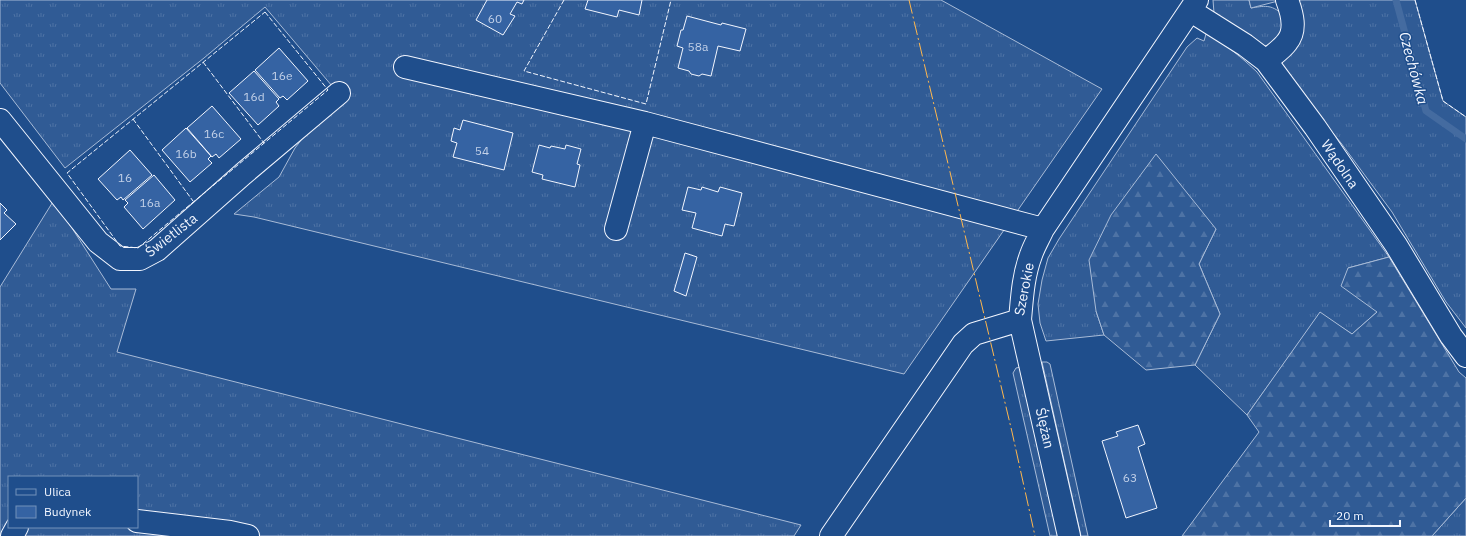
<svg xmlns="http://www.w3.org/2000/svg" width="1466" height="536" font-family="'IBM Plex Sans',sans-serif">
<style>
.grass{fill:url(#grass-tufts);stroke:#a8bbd7;fill-rule:evenodd}
.forest{fill:url(#forest-firs);stroke:#a8bbd7}
.built{fill:#305b95;stroke:#a8bbd7}
.lines{fill:none;stroke-linecap:round;stroke-linejoin:round}
.stream{stroke:#446ba0;stroke-width:7}
.building{fill:#3563a3;stroke:#f2f6ff}
.minor-casing{stroke:#f2f6ff;stroke-width:24}
.minor{stroke:#1f4e8c;stroke-width:22}
.fence{stroke:#f2f6ff;stroke-width:1;stroke-dasharray:5 2;stroke-linecap:butt}
.power{stroke:#ffb74d;stroke-width:1;stroke-dasharray:14 3 2 3;stroke-linecap:butt}
.labels{text-anchor:middle;dominant-baseline:central;stroke-width:3;stroke-linejoin:round;paint-order:stroke}
.number-label{font-size:12px;fill:#c3d1e8}
.street-label{font-size:14px;fill:#f2f6ff;stroke:#1f4e8c}
.water-label{font-size:15px;font-style:italic;fill:#f2f6ff;stroke:#1f4e8c}
</style>
<defs>
<pattern id="grass-tufts" width="24" height="20" patternUnits="userSpaceOnUse"><rect width="24" height="20" fill="#305b95"/><path d="M3 7l-1-3M5 7V3M7 7l1-3M15 17l-1-3M17 17v-4M19 17l1-3" fill="none" stroke="#4e73a5"/></pattern>
<pattern id="forest-firs" width="22" height="20" patternUnits="userSpaceOnUse"><rect width="22" height="20" fill="#305b95"/><path d="M5 1l3.5 6h-7zM16 11l3.5 6h-7z" fill="#4e73a5"/></pattern>
</defs>
<rect width="100%" height="100%" fill="#1f4e8c"/>
<path class="grass" d="M 0,0 L 941,0 L 1102,89 L 904,374 L 254,217 L 234,214 L 279,177 L 295,148 L 338,93 L 265,7 L 204,58 L 65,168 L 0,83 Z
M 1213,0 L 1249,0 L 1251,8 C 1264,6 1271,4 1282,14 L 1284,32 L 1268,46 L 1259,45 L 1214,13 Z
M 1300,0 L 1415,0 L 1443,101 L 1466,117 L 1466,328 L 1446,302 L 1392,212 L 1341,143 L 1283,72 L 1282,64 Z
M 1206,34 C 1226,44 1241,57 1257,72 L 1389,257 L 1348,268 L 1377,312 L 1352,334 L 1320,313 L 1247,415 L 1195,365 L 1220,314 L 1199,264 L 1216,229 L 1096,311 L 1104,335 L 1046,341 L 1040,323 L 1038,304 L 1042,280 L 1048,258 L 1059,239 L 1187,47 L 1197,38 L 1204,41 Z
M 54,200 L 111,289 L 136,289 L 117,352 L 801,525 L 794,536 L 0,536 L 0,287 ZM 9,477 L 137,477 L 137,527 L 9,527 Z
M 1042,362 L 1047,362 L 1050,364 L 1088,536 L 1081,536 Z
M 1021,367 L 1058,536 L 1050,536 L 1013,373 L 1016,368 Z
M 1466,498 L 1466,536 L 1432,536 Z"/>
<path class="forest" d="M 1156,154 L 1216,229 L 1199,264 L 1220,314 L 1195,365 L 1146,370 L 1104,335 L 1096,311 L 1089,260 L 1111,215 Z
M 1389,257 L 1459,372 L 1466,378 L 1466,498 L 1432,536 L 1182,536 L 1259,432 L 1247,415 L 1320,312 L 1352,334 L 1377,312 L 1341,286 L 1348,268 Z"/>
<path class="built" d="M 1249,0 L 1282,0 L 1251,8 Z"/>
<g class="lines">
<path class="stream" d="M 1396,0 L 1426,111 L 1466,139"/>
</g>
<path class="building" d="M 487,0 L 524,0 L 522,4 L 517,2 L 510,14 L 515,16 L 503,35 L 476,20 Z
M 588,0 L 642,0 L 639,15 L 619,10 L 617,17 L 585,9 Z
M 687,16 L 721,25 L 722,23 L 746,29 L 740,51 L 718,46 L 711,76 L 702,74 L 699,76 L 691,74 L 689,71 L 678,68 L 683,48 L 677,46 L 681,30 L 683,30 Z
M 279,48 L 308,81 L 287,100 L 283,96 L 280,98 L 255,70 Z
M 254,71 L 279,99 L 276,102 L 279,106 L 258,125 L 229,93 Z
M 212,106 L 241,139 L 219,158 L 216,154 L 212,157 L 187,128 Z
M 463,120 L 513,133 L 504,170 L 453,157 L 457,143 L 451,141 L 454,128 L 460,130 Z
M 186,128 L 211,156 L 208,159 L 212,163 L 190,182 L 162,150 Z
M 539,145 L 550,148 L 551,146 L 565,149 L 566,145 L 581,149 L 577,164 L 580,165 L 575,187 L 542,179 L 543,175 L 532,172 Z
M 130,150 L 152,175 L 123,200 L 121,197 L 117,200 L 98,179 Z
M 154,175 L 175,200 L 143,229 L 124,207 L 128,203 L 125,200 Z
M 688,187 L 701,190 L 702,187 L 718,192 L 720,187 L 742,193 L 734,226 L 725,224 L 722,236 L 692,228 L 696,213 L 682,210 Z
M 0,203 L 7,210 L 4,213 L 16,224 L 0,240 Z
M 685,253 L 697,257 L 686,296 L 674,291 Z
M 1138,425 L 1145,444 L 1138,447 L 1157,508 L 1126,518 L 1102,441 L 1118,436 L 1116,432 Z"/>
<g class="lines">
<defs>
<path id="minor" d="M 1191,11 L 1245,45 L 1266,61 L 1315,127 L 1396,245 L 1451,336 L 1466,356
M 1266,61 C 1273,55 1282,49 1287,42 C 1297,30 1292,13 1287,0
M 405,67 L 645,123 L 1043,229
M 0,120 L 98,242 L 120,259 L 140,259 L 157,250 L 243,174 L 339,93
M 616,229 L 645,123
M 137,521 L 230,532 L 248,536
M 12,536 L 17,527
M 831,536 L 963,344 L 974,334 L 1020,320
M 1069,536 L 1020,320 C 1022,298 1023,276 1031,255 C 1034,246 1039,238 1043,229 L 1197,0"/>
</defs>
<use href="#minor" class="minor-casing"/>
<use href="#minor" class="minor"/>
<path class="fence" d="M 564,0 L 524,71 L 646,104 L 671,0
M 1415,0 L 1443,101 L 1466,117
M 265,12 L 328,90 L 138,248 L 120,246 L 67,173 Z
M 203,62 L 264,143
M 133,119 L 193,201"/>
<path class="power" d="M 909,0 L 1012,432 L 1035,536"/>
</g>
<g class="labels">
<g class="number-label">
<text x="495" y="18">60</text>
<text x="698" y="46">58a</text>
<text x="282" y="75">16e</text>
<text x="254" y="96">16d</text>
<text x="214" y="133">16c</text>
<text x="482" y="150">54</text>
<text x="186" y="153">16b</text>
<text x="125" y="177">16</text>
<text x="150" y="202">16a</text>
<text x="1130" y="477">63</text>
</g>
<g class="street-label">
<text transform="translate(1340 164) rotate(56)">Wądolna</text>
<text transform="translate(171 235) rotate(-38)">Świetlista</text>
<text transform="translate(1024 289) rotate(-79)">Szerokie</text>
<text transform="translate(1045 428) rotate(77)">Ślężan</text>
</g>
<g class="water-label">
<text transform="translate(1414 68) rotate(75)">Czechówka</text>
</g>
</g>
<rect x="8" y="476" width="130" height="52" fill="#1f4e8c" stroke="#7391ba"/>
<rect x="16" y="489" width="20" height="6" fill="#1f4e8c" stroke="#7391ba"/>
<text x="44" y="496" font-size="12" fill="#f2f6ff">Ulica</text>
<rect x="16" y="506" width="20" height="12" fill="#3563a3" stroke="#7391ba"/>
<text x="44" y="516" font-size="12" fill="#f2f6ff">Budynek</text>
<path d="M1330 520v6h70v-6" fill="none" stroke="#f2f6ff" stroke-width="2"/>
<text x="1336" y="520" font-size="12" fill="#f2f6ff" stroke="#1f4e8c" stroke-width="3" paint-order="stroke">20 m</text>
</svg>
